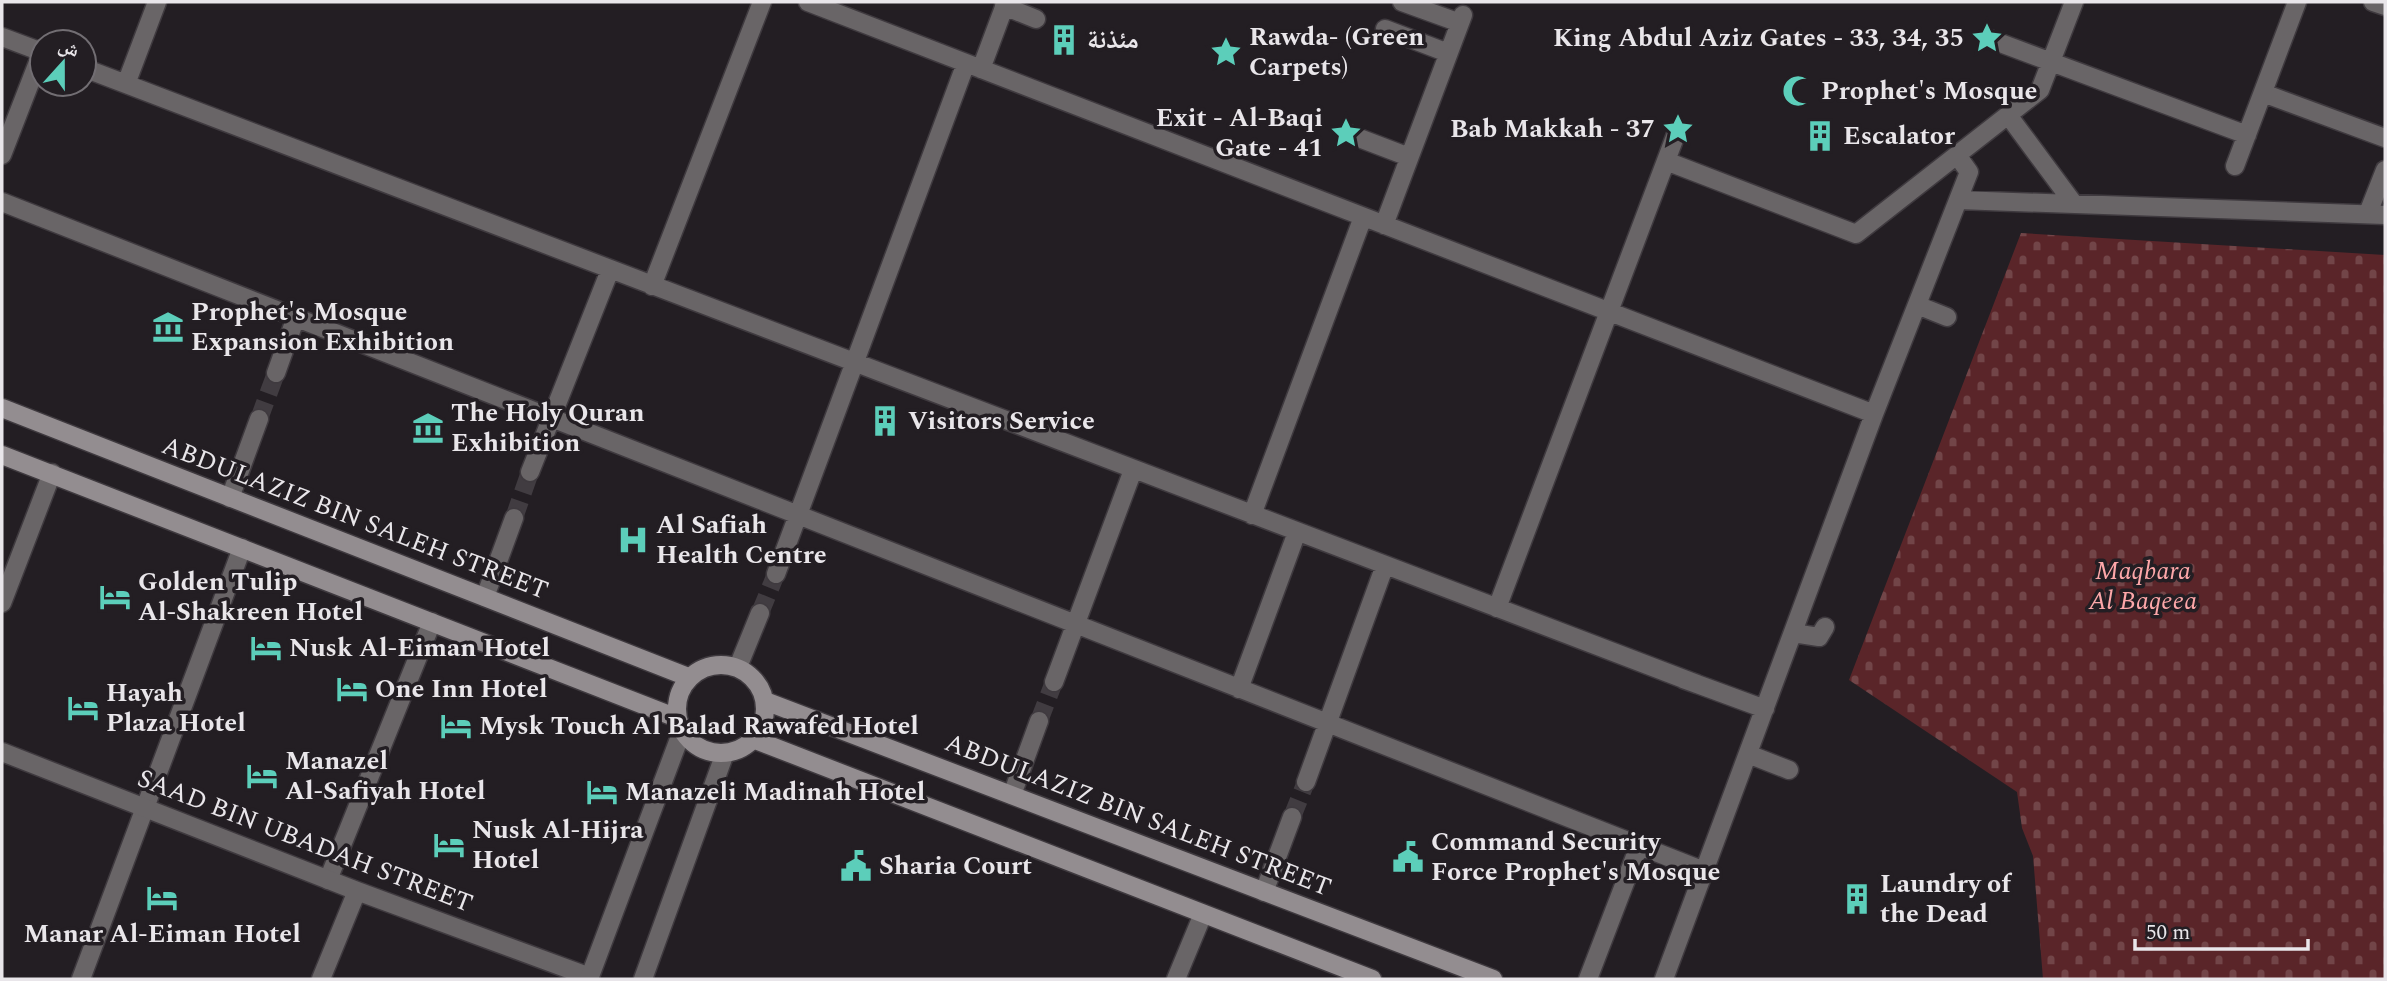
<svg xmlns="http://www.w3.org/2000/svg" width="2387" height="981" font-family="Spectral,'Noto Naskh Arabic',serif">
<style>
.cemetery{fill:url(#cemetery-stones)}
.lines{fill:none;stroke-linecap:round;stroke-linejoin:round}
.pedestrian-tunnel{stroke:#413c41;stroke-width:18;stroke-dasharray:18 9;stroke-linecap:butt}
.pedestrian-casing{stroke:#3f3a3f;stroke-width:21}
.minor-casing{stroke:#3f3a3f;stroke-width:21}
.tertiary-casing{stroke:#3f3a3f;stroke-width:21}
.secondary-casing{stroke:#3f3a3f;stroke-width:21}
.pedestrian{stroke:#696567;stroke-width:18}
.minor{stroke:#696567;stroke-width:18}
.tertiary{stroke:#696567;stroke-width:18}
.secondary{stroke:#938d90;stroke-width:18}
.labels{text-anchor:middle;dominant-baseline:central;stroke-width:7;stroke-linejoin:round;paint-order:stroke}
.poi-label{font-size:26px;font-weight:bold;fill:#e9e6ea;stroke:#231e23;text-anchor:start}
.street-label{font-size:26px;fill:#e9e6ea;stroke:#231e23}
.park-label{font-size:26px;font-style:italic;fill:#fda7a9;stroke:#231e23}
</style>
<defs>
<pattern id="cemetery-stones" width="16" height="16" patternUnits="userSpaceOnUse" patternTransform="scale(1.75)"><rect width="16" height="16" fill="#5a2529"/><path d="M2 7V4a2 2 0 0 1 4 0v3zM10 15v-3a2 2 0 0 1 4 0v3z" fill="#724548"/></pattern>
</defs>
<rect width="100%" height="100%" fill="#231e23"/>
<path class="cemetery" d="M 2021,233 L 2385,255 L 2385,979 L 2043,979 L 2033,856 L 2022,828 L 2017,792 L 1849,680 Z"/>
<g class="lines">
<path class="pedestrian-tunnel" d="M 259,419 L 276,373
M 514,518 L 530,472
M 760,613 L 776,574
M 1039,721 L 1054,682
M 1292,817 L 1306,782"/>
<defs>
<path id="pedestrian" d="M 808,2 L 1874,414
M 1402,2 L 1460,23
M 2373,2 L 2385,6
M 1004,6 L 1036,19
M 1385,29 L 1448,53
M 2,37 L 42,52
M 1987,38 L 2247,135
M 84,68 L 1697,684 L 1683,679
M 981,69 L 1006,2
M 126,84 L 157,2
M 2263,93 L 2385,138
M 2008,115 L 2074,204
M 1346,133 L 1409,157
M 2,155 L 42,52
M 1957,155 L 1969,172 L 1958,200
M 1666,161 L 1856,234 L 2040,90 L 2074,2
M 2235,166 L 2297,2
M 2,202 L 1704,871
M 2368,213 L 2385,170
M 1384,225 L 1463,15
M 652,286 L 762,2
M 1917,305 L 1947,317
M 276,373 L 296,317
M 530,472 L 610,270
M 230,498 L 259,419
M 1252,515 L 1363,217
M 776,574 L 966,63
M 485,597 L 514,518
M 2,603 L 52,473
M 1497,608 L 1678,129
M 1793,633 L 1819,637 L 1825,627
M 738,667 L 760,613
M 1686,680 L 1765,709
M 1054,682 L 1133,470
M 1239,689 L 1297,532
M 1748,754 L 1789,770
M 1306,782 L 1385,565
M 1012,795 L 1039,721
M 328,880 L 432,622
M 1264,892 L 1292,817
M 81,979 L 242,548
M 1176,979 L 1203,914
M 1588,979 L 1639,846
M 1664,979 L 1874,414 L 1958,200 L 2385,215"/>
<path id="minor" d="M 2,752 L 357,891 L 590,977
M 321,979 L 357,891"/>
<path id="tertiary" d="M 589,979 L 682,731
M 643,979 L 725,753"/>
<path id="secondary" d="M 2,408 L 688,677
M 2,455 L 677,718
M677 709a44 44 0 1 1 88 0a44 44 0 1 1-88 0Z
M 765,701 L 1493,979
M 753,739 L 1372,979"/>
</defs>
<use href="#pedestrian" class="pedestrian-casing"/>
<use href="#minor" class="minor-casing"/>
<use href="#tertiary" class="tertiary-casing"/>
<use href="#secondary" class="secondary-casing"/>
<use href="#pedestrian" class="pedestrian"/>
<use href="#minor" class="minor"/>
<use href="#tertiary" class="tertiary"/>
<use href="#secondary" class="secondary"/>
</g>
<defs>
<symbol id="sight-bare" viewBox="-9 -9 18 18"><path d="M0-6L1.8-2.2L6-1.7L2.9 1.2L3.7 5.4L0 3.3L-3.7 5.4L-2.9 1.2L-6-1.7L-1.8-2.2Z" fill="#5cceba" stroke="#231e23" stroke-width="2.5" paint-order="stroke"/></symbol>
<symbol id="building-bare" viewBox="-9 -9 18 18"><path d="M-4-6H4V6H1V3H-1V6H-4ZM-2.5-4.3h1.7v1.8h-1.7ZM.8-4.3h1.7v1.8H.8ZM-2.5-1h1.7V.8h-1.7ZM.8-1h1.7V.8H.8Z" fill="#5cceba" stroke="#231e23" stroke-width="2.5" paint-order="stroke"/></symbol>
<symbol id="mosque-bare" viewBox="-9 -9 18 18"><path d="M3.5-4.9A6 6 0 1 0 3.5 4.9A5 5 0 1 1 3.5-4.9Z" fill="#5cceba" stroke="#231e23" stroke-width="2.5" paint-order="stroke"/></symbol>
<symbol id="museum-bare" viewBox="-9 -9 18 18"><path d="M0-6L6-3V-2H-6V-3ZM-5-1h2V3h-2ZM-1-1h2V3h-2ZM3-1h2V3H3ZM-6 4H6V6H-6Z" fill="#5cceba" stroke="#231e23" stroke-width="2.5" paint-order="stroke"/></symbol>
<symbol id="hospital-bare" viewBox="-9 -9 18 18"><path d="M-5-5h3v3.5h4V-5h3V5h-3V1.5h-4V5h-3Z" fill="#5cceba" stroke="#231e23" stroke-width="2.5" paint-order="stroke"/></symbol>
<symbol id="hotel-bare" viewBox="-9 -9 18 18"><path d="M-6-4.5h1.5V1H6V5H4.5V3h-9V5H-6ZM-4 0a1.8 1.8 0 1 1 3.6 0ZM.5 0V-2.5h3Q6-2.5 6 0Z" fill="#5cceba" stroke="#231e23" stroke-width="2.5" paint-order="stroke"/></symbol>
<symbol id="civic-bare" viewBox="-9 -9 18 18"><path d="M-.6-6.5H3V-4.5H.6V-3L4-1V1h2V6H-6V1h2V-1L-.6-3ZM-1.2 2.5V6h2.4V2.5Z" fill="#5cceba" stroke="#231e23" stroke-width="2.5" paint-order="stroke"/></symbol>
</defs>
<g fill-rule="evenodd">
<use href="#sight-bare" x="1965" y="16" width="44" height="44"/>
<use href="#building-bare" x="1042" y="18" width="44" height="44"/>
<use href="#sight-bare" x="1204" y="30" width="44" height="44"/>
<use href="#mosque-bare" x="1776" y="69" width="44" height="44"/>
<use href="#sight-bare" x="1656" y="107" width="44" height="44"/>
<use href="#sight-bare" x="1324" y="111" width="44" height="44"/>
<use href="#building-bare" x="1798" y="114" width="44" height="44"/>
<use href="#museum-bare" x="146" y="305" width="44" height="44"/>
<use href="#building-bare" x="863" y="399" width="44" height="44"/>
<use href="#museum-bare" x="406" y="406" width="44" height="44"/>
<use href="#hospital-bare" x="611" y="518" width="44" height="44"/>
<use href="#hotel-bare" x="93" y="575" width="44" height="44"/>
<use href="#hotel-bare" x="244" y="626" width="44" height="44"/>
<use href="#hotel-bare" x="330" y="667" width="44" height="44"/>
<use href="#hotel-bare" x="61" y="686" width="44" height="44"/>
<use href="#hotel-bare" x="434" y="704" width="44" height="44"/>
<use href="#hotel-bare" x="240" y="754" width="44" height="44"/>
<use href="#hotel-bare" x="580" y="770" width="44" height="44"/>
<use href="#hotel-bare" x="427" y="823" width="44" height="44"/>
<use href="#civic-bare" x="1386" y="835" width="44" height="44"/>
<use href="#civic-bare" x="834" y="844" width="44" height="44"/>
<use href="#hotel-bare" x="140" y="876" width="44" height="44"/>
<use href="#building-bare" x="1835" y="877" width="44" height="44"/>
</g>
<g class="labels">
<g class="poi-label">
<text x="1249" y="37">Rawda- (Green<tspan x="1249" dy="30">Carpets)</tspan></text>
<text x="1964" y="38" text-anchor="end">King Abdul Aziz Gates - 33, 34, 35</text>
<text x="1087" y="40">مئذنة</text>
<text x="1821" y="91">Prophet's Mosque</text>
<text x="1323" y="118" text-anchor="end">Exit - Al-Baqi<tspan x="1323" dy="30">Gate - 41</tspan></text>
<text x="1655" y="129" text-anchor="end">Bab Makkah - 37</text>
<text x="1843" y="136">Escalator</text>
<text x="191" y="312">Prophet's Mosque<tspan x="191" dy="30">Expansion Exhibition</tspan></text>
<text x="451" y="413">The Holy Quran<tspan x="451" dy="30">Exhibition</tspan></text>
<text x="908" y="421">Visitors Service</text>
<text x="656" y="525">Al Safiah<tspan x="656" dy="30">Health Centre</tspan></text>
<text x="138" y="582">Golden Tulip<tspan x="138" dy="30">Al-Shakreen Hotel</tspan></text>
<text x="289" y="648">Nusk Al-Eiman Hotel</text>
<text x="375" y="689">One Inn Hotel</text>
<text x="106" y="693">Hayah<tspan x="106" dy="30">Plaza Hotel</tspan></text>
<text x="479" y="726">Mysk Touch Al Balad Rawafed Hotel</text>
<text x="285" y="761">Manazel<tspan x="285" dy="30">Al-Safiyah Hotel</tspan></text>
<text x="625" y="792">Manazeli Madinah Hotel</text>
<text x="472" y="830">Nusk Al-Hijra<tspan x="472" dy="30">Hotel</tspan></text>
<text x="1431" y="842">Command Security<tspan x="1431" dy="30">Force Prophet's Mosque</tspan></text>
<text x="879" y="866">Sharia Court</text>
<text x="1880" y="884">Laundry of<tspan x="1880" dy="30">the Dead</tspan></text>
<text x="162" y="934" text-anchor="middle">Manar Al-Eiman Hotel</text>
</g>
<g class="street-label">
<text transform="translate(355 518) rotate(21)">ABDULAZIZ BIN SALEH STREET</text>
<text transform="translate(1138 815) rotate(21)">ABDULAZIZ BIN SALEH STREET</text>
<text transform="translate(305 841) rotate(21)">SAAD BIN UBADAH STREET</text>
</g>
<g class="park-label">
<text x="2143" y="571">Maqbara<tspan x="2143" dy="30">Al Baqeea</tspan></text>
</g>
</g>
<rect width="2387" height="981" fill="none" stroke="#e9e6ea" stroke-width="7"/>
<g transform="translate(63 63) rotate(21)"><circle r="33" fill="#231e23" stroke="#726e73" stroke-width="2"/>
<path d="M0-5L12 26L0 18L-12 26Z" fill="#5cceba"/>
<text y="-10" font-size="19" font-weight="bold" text-anchor="middle" fill="#e9e6ea">ش</text>
</g>
<path d="M2135 939v10h173v-10" fill="none" stroke="#e9e6ea" stroke-width="3.5"/>
<text x="2146" y="939" font-size="21" fill="#e9e6ea" stroke="#231e23" stroke-width="5" paint-order="stroke">50 m</text>
</svg>
